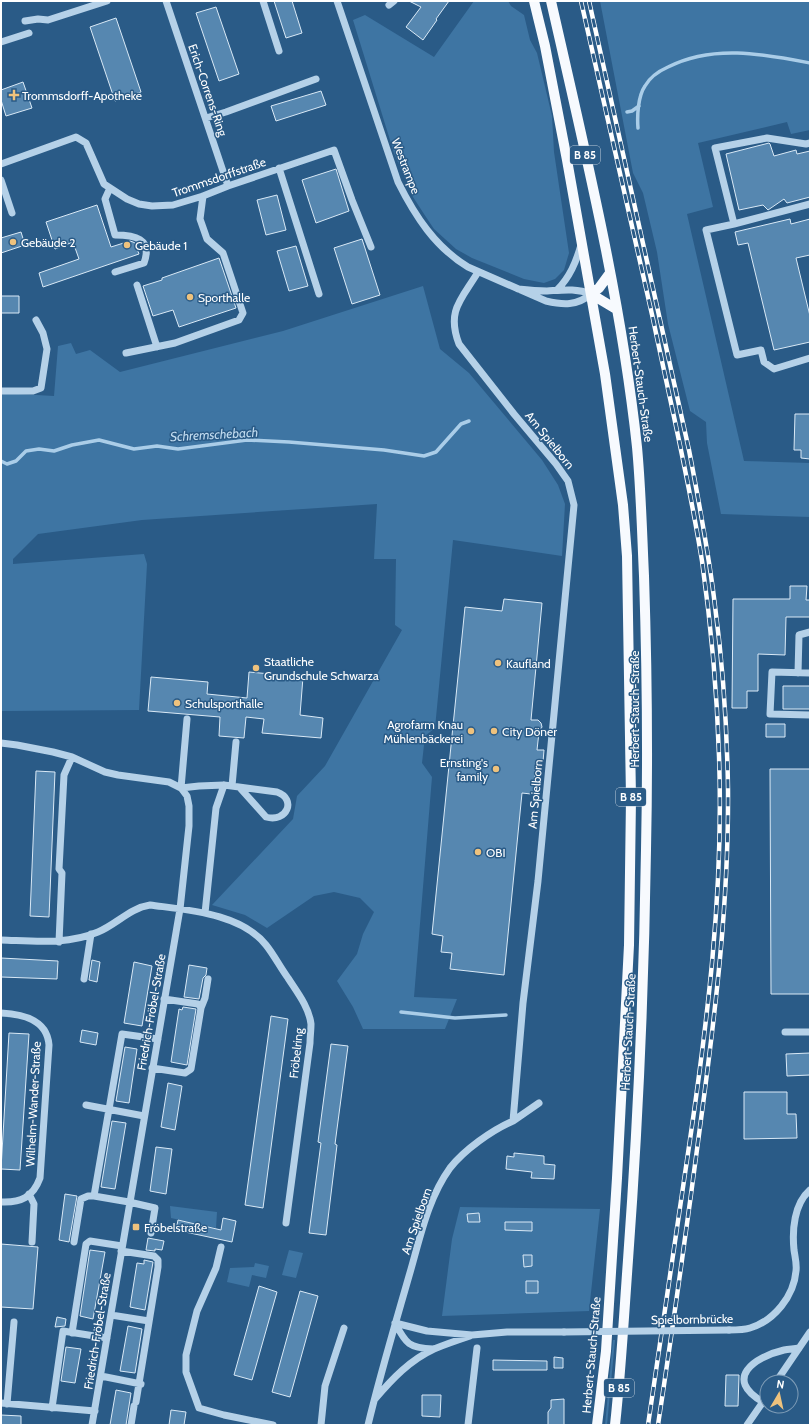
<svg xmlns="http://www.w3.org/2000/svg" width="811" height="1426" font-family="Cabin,sans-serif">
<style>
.green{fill:#3e75a3}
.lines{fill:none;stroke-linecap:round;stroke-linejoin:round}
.stream{stroke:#aacde8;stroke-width:3.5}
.building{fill:#5687b0;stroke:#d9e9f6}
.minor{stroke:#b5d1e8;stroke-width:7}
.major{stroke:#f7fafe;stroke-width:10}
.rail-casing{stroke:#fff;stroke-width:4.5}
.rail{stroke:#2a5b87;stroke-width:3;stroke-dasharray:9;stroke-linecap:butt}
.minor-bridge{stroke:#b5d1e8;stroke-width:7}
.poi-dot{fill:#eec27d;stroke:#2a5b87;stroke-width:1.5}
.labels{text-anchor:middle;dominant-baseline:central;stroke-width:3;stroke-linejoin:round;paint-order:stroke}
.shield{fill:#2a5b87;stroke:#bfcedb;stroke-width:1}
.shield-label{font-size:11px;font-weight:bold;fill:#fff}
.street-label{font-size:12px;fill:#fff;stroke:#2a5b87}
.poi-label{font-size:12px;fill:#fff;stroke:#2a5b87;text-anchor:start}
.water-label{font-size:13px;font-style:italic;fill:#c1dbef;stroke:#2a5b87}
</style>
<rect width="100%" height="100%" fill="#2a5b87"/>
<path class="green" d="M 474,1 L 508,1 L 511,6 L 524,15 L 530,40 L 537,53 L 552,116 L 554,152 L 569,253 L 564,270 L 555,279 L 544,283 L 524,279 L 472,258 L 456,249 L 434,229 L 424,214 L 413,197 L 394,153 L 353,20 L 365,15 L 434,57 Z
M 600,1 L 810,1 L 810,130 L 791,134 L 787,122 L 698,143 L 713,207 L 687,214 L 744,461 L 810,463 L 810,517 L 721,514 L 707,443 L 706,422 L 690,411 L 668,324 L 657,252 L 643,193 L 633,173 Z
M 423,286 L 440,349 L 469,373 L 542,460 L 558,485 L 565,504 L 562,556 L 453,540 L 435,728 L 425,736 L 422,763 L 432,777 L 414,997 L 457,999 L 445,1029 L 363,1029 L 353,1007 L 337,981 L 357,954 L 363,934 L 374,912 L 360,898 L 334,892 L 314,896 L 267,928 L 245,915 L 212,905 L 293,819 L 297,796 L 325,766 L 402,630 L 395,625 L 396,559 L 374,559 L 377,504 L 142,520 L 38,534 L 13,559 L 13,564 L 144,554 L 147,564 L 139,710 L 1,711 L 1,393 L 54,396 L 58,346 L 71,343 L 76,354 L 90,350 L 120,372 L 283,331 Z
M 170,1206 L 217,1212 L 216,1228 L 171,1218 Z
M 460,1207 L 600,1209 L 589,1311 L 442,1316 L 452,1239 Z
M 289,1250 L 303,1253 L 296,1278 L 282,1275 Z
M 255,1263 L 269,1266 L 266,1278 L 252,1275 L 249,1287 L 227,1282 L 230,1268 L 254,1267 Z
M 613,1340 L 615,1340 L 607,1425 L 605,1425 Z"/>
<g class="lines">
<path class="stream" d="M 627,112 L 632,111 L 639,106
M 638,128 C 637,116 638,96 645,86 C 650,77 659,71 668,67 C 713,44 763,54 810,63
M 1,461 L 7,464 L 16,461 L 26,451 L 39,449 L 54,451 L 72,445 L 99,440 L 134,449 L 157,446 L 178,449 L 247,440 L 289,442 L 384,450 L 424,456 L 436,452 L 461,424 L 469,421
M 401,1012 L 455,1018 L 506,1015"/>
</g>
<path class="building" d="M 274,1 L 292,1 L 302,33 L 286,38 Z
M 409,1 L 449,1 L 436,19 L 437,20 L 423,40 L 406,27 L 421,7 Z
M 216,7 L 239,74 L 219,81 L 196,13 Z
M 116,18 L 141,92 L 115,101 L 90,27 Z
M 23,82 L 32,108 L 6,116 L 1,100 L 1,90 Z
M 321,91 L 326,105 L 276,121 L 271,106 Z
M 769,143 L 770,144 L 774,156 L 796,150 L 797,154 L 810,151 L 810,197 L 787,203 L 784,199 L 768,210 L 763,205 L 739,210 L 726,154 Z
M 336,169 L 349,211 L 316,223 L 302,180 Z
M 277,195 L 286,230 L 266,235 L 257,200 Z
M 97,205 L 111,247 L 130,241 L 133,242 L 135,243 L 139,254 L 43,287 L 39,273 L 79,259 L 73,242 L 55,249 L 46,222 Z
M 790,219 L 791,224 L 810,219 L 810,255 L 796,258 L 810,316 L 810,342 L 774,350 L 748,243 L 738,245 L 735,232 Z
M 21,232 L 25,245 L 1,253 L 1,238 Z
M 362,239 L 380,295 L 352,304 L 334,248 Z
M 296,246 L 308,286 L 289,291 L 277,251 Z
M 219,258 L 236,308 L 179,327 L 173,310 L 153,316 L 143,286 L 162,280 L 162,278 Z
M 1,296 L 19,296 L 19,313 L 1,313 Z
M 795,414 L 810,414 L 810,459 L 801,458 L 801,450 L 794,450 Z
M 790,586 L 807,586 L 806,600 L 810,600 L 810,617 L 786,617 L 785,655 L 758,654 L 758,691 L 747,691 L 747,708 L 732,708 L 733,599 L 790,599 Z
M 504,599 L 542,603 L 531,720 L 538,720 L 541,723 L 542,727 L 539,732 L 537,750 L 544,750 L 543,762 L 536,762 L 534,782 L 535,786 L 535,791 L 531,794 L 522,793 L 504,975 L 450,969 L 452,953 L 441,952 L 443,936 L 432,934 L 465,607 L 502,611 Z
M 249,672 L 303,677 L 300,715 L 323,718 L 321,738 L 262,733 L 264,719 L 246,717 L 244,738 L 219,736 L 220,717 L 148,711 L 151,677 L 208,682 L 207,694 L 247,698 Z
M 783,686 L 810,686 L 810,709 L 783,709 Z
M 766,724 L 785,724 L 785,737 L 766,737 Z
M 770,769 L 810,769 L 810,994 L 771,994 Z
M 36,771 L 55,772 L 49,917 L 30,916 Z
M 1,958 L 58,961 L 57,979 L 1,977 Z
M 92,960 L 100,962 L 97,982 L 89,980 Z
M 134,962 L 152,966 L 142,1026 L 124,1023 Z
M 189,965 L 207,968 L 206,975 L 203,978 L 199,999 L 184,997 Z
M 183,1007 L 196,1009 L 187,1065 L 171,1062 L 179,1009 L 182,1010 Z
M 271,1016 L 288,1019 L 263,1208 L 245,1205 Z
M 82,1030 L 98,1033 L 96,1045 L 80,1042 Z
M 9,1033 L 29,1034 L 20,1170 L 1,1169 Z
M 331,1044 L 348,1046 L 335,1144 L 337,1145 L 326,1235 L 309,1233 L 321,1143 L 318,1142 Z
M 125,1047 L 137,1049 L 129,1103 L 116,1101 Z
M 810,1053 L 810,1075 L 787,1076 L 786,1054 Z
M 168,1083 L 182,1086 L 175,1130 L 161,1127 Z
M 744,1092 L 787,1092 L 787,1114 L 796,1114 L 797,1138 L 744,1139 Z
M 112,1121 L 126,1123 L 115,1189 L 101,1187 Z
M 156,1147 L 172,1149 L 166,1194 L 150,1191 Z
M 514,1153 L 544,1156 L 544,1164 L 555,1165 L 554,1179 L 531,1178 L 532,1172 L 506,1169 L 507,1156 L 514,1157 Z
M 65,1194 L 77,1196 L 69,1242 L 59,1240 Z
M 479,1213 L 480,1222 L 468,1222 L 467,1214 Z
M 223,1218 L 236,1221 L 232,1242 L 176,1230 L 178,1220 L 221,1230 Z
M 505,1222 L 532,1222 L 532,1231 L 505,1230 Z
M 148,1238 L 164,1241 L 162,1250 L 155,1249 L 155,1251 L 146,1250 Z
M 1,1244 L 38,1247 L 33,1309 L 1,1307 Z
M 90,1250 L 105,1252 L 93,1319 L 80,1316 Z
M 523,1255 L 532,1255 L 532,1266 L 524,1267 Z
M 144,1260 L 153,1262 L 145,1310 L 130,1307 L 137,1263 L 144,1264 Z
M 526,1281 L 538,1281 L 538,1293 L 526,1293 Z
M 259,1286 L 277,1292 L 252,1380 L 234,1375 Z
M 300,1291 L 318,1296 L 290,1397 L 272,1392 Z
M 57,1317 L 66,1319 L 65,1326 L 55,1327 Z
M 128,1326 L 142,1329 L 135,1373 L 120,1371 Z
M 66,1347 L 81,1349 L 75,1383 L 61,1381 Z
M 554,1357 L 563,1358 L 563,1368 L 554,1368 Z
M 493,1360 L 547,1361 L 547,1370 L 493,1370 Z
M 726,1375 L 739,1375 L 738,1406 L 725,1406 Z
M 116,1390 L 131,1393 L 126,1425 L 110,1425 Z
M 422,1395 L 441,1395 L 440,1417 L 422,1416 Z
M 564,1399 L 564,1425 L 548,1425 L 548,1412 L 551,1408 L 551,1400 Z
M 171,1410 L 186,1412 L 184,1425 L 169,1425 Z
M 1,1415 L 21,1416 L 21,1425 L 1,1425 Z"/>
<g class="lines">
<path class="minor" d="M 166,1 L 228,186
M 263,1 L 279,51
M 337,1 L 398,182 C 415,216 435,247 468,267 L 546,301 C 563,305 577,306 591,294 C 576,288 563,290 547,291 C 537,291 527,290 518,289
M 389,5 L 394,1
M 25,21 L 38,19 L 48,20 L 107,1
M 1,42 L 29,33
M 206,118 L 226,112 L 316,79
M 810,143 L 806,144 L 767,138 L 715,148 L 734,224 L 810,204
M 1,164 L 76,137 L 86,143 L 104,184 L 127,199 L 139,204 L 152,206 L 173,205 L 203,196 L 228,186 L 334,150 L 352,200 L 371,247
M 279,168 L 319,294
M 1,180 L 12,213
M 110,188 L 105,199 L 115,235 C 134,235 153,238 144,263 L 115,272
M 734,224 L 706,230 L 737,355 L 761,350 L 764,362 L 774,369 L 810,358
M 137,285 L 157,347
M 557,290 C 570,277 576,262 581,245
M 126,353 L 175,343 L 239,320 L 243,313 L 223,253 L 207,239 L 200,219 L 203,196
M 1,391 L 33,391 L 41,388 L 47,349 L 43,333 L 36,320
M 798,673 L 799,635 L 810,632
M 810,673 L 772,672 L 770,714 L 810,715
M 1,743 L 17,745 L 53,752 L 72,757 L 105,772 L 118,775 L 169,782 L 181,788 L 187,796 L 189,806 L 189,826 L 180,909 L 92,1425
M 232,786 L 236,742
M 181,788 L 199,786 L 224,785 L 277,792 C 297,799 287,823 266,817 L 240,788
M 181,788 L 187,719
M 205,913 L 216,808 L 224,785
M 1,940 C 34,941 67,945 98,932 C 117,924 130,908 150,905 C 187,910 241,913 266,945 C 274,955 280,967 288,978 C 297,992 309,1007 311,1024 C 311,1030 310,1037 310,1043 L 286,1223
M 59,942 L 62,873 L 59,869 L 64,775 L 72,757
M 84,979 L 91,934
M 201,1008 L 205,998 L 208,979
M 1,1013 C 22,1014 47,1019 49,1045 L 40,1178 C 33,1197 21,1203 1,1202
M 785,1032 L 810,1032
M 152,1068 L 185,1073 L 191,1069 L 201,1008 L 198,1004 L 164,999
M 86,1105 L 144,1116
M 513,1121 L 539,1103
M 29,1194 L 34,1204 L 32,1242
M 94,1196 L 122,1034 L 158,1039
M 74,1242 L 81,1199 L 88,1196 L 94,1196 L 129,1202 L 155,1208 L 151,1233
M 221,1247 L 216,1268 L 197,1311 L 186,1355 L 186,1372 L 199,1408 L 224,1415 L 273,1425
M 121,1251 L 154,1256 L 158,1260 L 158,1267 L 136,1402
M 111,1315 L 149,1321
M 395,1323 L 427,1331 L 472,1335 L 507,1332 L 564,1332
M 395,1323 C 406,1344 409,1348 433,1349
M 729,1330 C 736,1330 744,1330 750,1328 C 774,1321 794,1296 796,1271 C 797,1264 795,1257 794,1250 C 792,1230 794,1204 810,1190
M 72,1333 L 86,1244 L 90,1241 L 122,1246
M 101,1376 L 141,1384
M 776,1382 L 810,1332
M 375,1399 C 392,1379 410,1360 434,1349 C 446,1344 458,1340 470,1336
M 763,1402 C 723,1379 754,1357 784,1350 C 789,1349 794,1349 799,1348
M 1,1403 L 95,1411
M 7,1404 L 14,1322
M 52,1408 L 63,1331 L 107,1338
M 131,1425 L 134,1406
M 321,1425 L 325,1386 L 344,1328
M 368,1425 C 380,1375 395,1325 409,1276 C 420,1239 427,1200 450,1168 C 464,1150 492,1130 513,1121 L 523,1003 L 538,881 L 574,505 L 568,481 L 556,464 L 514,414 L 459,344 C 446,310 462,299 478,272
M 468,1425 L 477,1348
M 747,1425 L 767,1396"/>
<path class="major" d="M 534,1 L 545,46 L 567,160 L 605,374 L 623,505 L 627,556 L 631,798 L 629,945 L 617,1178 L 606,1351 L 597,1425
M 551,1 C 584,147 621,297 637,447 C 641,490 642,533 644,576 C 647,667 648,758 646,850 C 644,987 638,1123 628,1260 C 624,1315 621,1370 615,1425
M 591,294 L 616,309
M 591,294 L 599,288 L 610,273"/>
<defs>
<path id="rail" d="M 581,1 C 605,107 629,213 653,319 C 670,400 689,480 702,561 C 711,625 717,690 719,756 C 724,892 707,1026 687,1160 C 674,1248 661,1337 648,1425
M 589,1 L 689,450 C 699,502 709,554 715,606 C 723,666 727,727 728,788 C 729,902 715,1015 700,1127 C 687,1226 673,1326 658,1425"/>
</defs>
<use href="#rail" class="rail-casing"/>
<use href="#rail" class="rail"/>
<path class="minor-bridge" d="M 564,1332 L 729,1330"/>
</g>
<g class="poi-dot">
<path d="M12 89h4v4h4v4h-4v4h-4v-4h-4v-4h4z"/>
<circle cx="13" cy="242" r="4"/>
<circle cx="127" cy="245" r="4"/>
<circle cx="190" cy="297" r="4"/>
<circle cx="498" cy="663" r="4"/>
<circle cx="256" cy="668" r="4"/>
<circle cx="177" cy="703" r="4"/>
<circle cx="471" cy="731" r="4"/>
<circle cx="494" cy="731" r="4"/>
<circle cx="496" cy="769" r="4"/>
<circle cx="478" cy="852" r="4"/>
<rect x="132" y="1223" width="8" height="8" rx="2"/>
</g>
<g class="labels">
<g class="shield">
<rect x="570" y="146" width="30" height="18" rx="3"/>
<rect x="616" y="788" width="30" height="18" rx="3"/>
<rect x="604" y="1379" width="30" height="18" rx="3"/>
</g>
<g class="shield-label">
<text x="585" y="155">B 85</text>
<text x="631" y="797">B 85</text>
<text x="619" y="1388">B 85</text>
</g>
<g class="street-label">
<text transform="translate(208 90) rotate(71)">Erich-Correns-Ring</text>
<text transform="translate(406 166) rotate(69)">Westrampe</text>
<text transform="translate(219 177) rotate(-19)">Trommsdorffstraße</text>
<text transform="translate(641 384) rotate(82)">Herbert-Stauch-Straße</text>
<text transform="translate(550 440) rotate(51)">Am Spielborn</text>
<text transform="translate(634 709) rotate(-90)">Herbert-Stauch-Straße</text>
<text transform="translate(535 794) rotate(-85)">Am Spielborn</text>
<text transform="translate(151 1012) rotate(-80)">Friedrich-Fröbel-Straße</text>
<text transform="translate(628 1032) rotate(-87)">Herbert-Stauch-Straße</text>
<text transform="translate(296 1053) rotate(-84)">Fröbelring</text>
<text transform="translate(33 1104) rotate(-87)">Wilhelm-Wander-Straße</text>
<text transform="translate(416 1221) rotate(-71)">Am Spielborn</text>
<text transform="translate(692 1319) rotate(-1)">Spielbornbrücke</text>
<text transform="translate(97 1331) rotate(-81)">Friedrich-Fröbel-Straße</text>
<text transform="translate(591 1355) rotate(-85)">Herbert-Stauch-Straße</text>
</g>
<g class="poi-label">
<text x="22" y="95">Trommsdorff-Apotheke</text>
<text x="21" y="242">Gebäude 2</text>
<text x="135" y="245">Gebäude 1</text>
<text x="198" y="297">Sporthalle</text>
<text x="264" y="661">Staatliche<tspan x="264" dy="14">Grundschule Schwarza</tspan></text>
<text x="506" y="663">Kaufland</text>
<text x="185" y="703">Schulsporthalle</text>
<text x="463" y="724" text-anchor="end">Agrofarm Knau<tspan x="463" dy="14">Mühlenbäckerei</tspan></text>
<text x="502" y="731">City Döner</text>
<text x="488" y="762" text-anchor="end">Ernsting's<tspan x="488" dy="14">family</tspan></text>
<text x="486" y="852">OBI</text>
<text x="144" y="1227">Fröbelstraße</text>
</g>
<g class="water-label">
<text transform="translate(214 434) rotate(-3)">Schremschebach</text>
</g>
</g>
<rect width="811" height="1426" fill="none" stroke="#ffffff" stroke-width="4"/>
<g transform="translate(779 1394) rotate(9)"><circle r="19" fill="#2a5b87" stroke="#7f9db7"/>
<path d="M0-3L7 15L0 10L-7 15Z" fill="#eec27d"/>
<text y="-6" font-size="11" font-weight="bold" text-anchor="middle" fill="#ffffff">N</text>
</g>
</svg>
